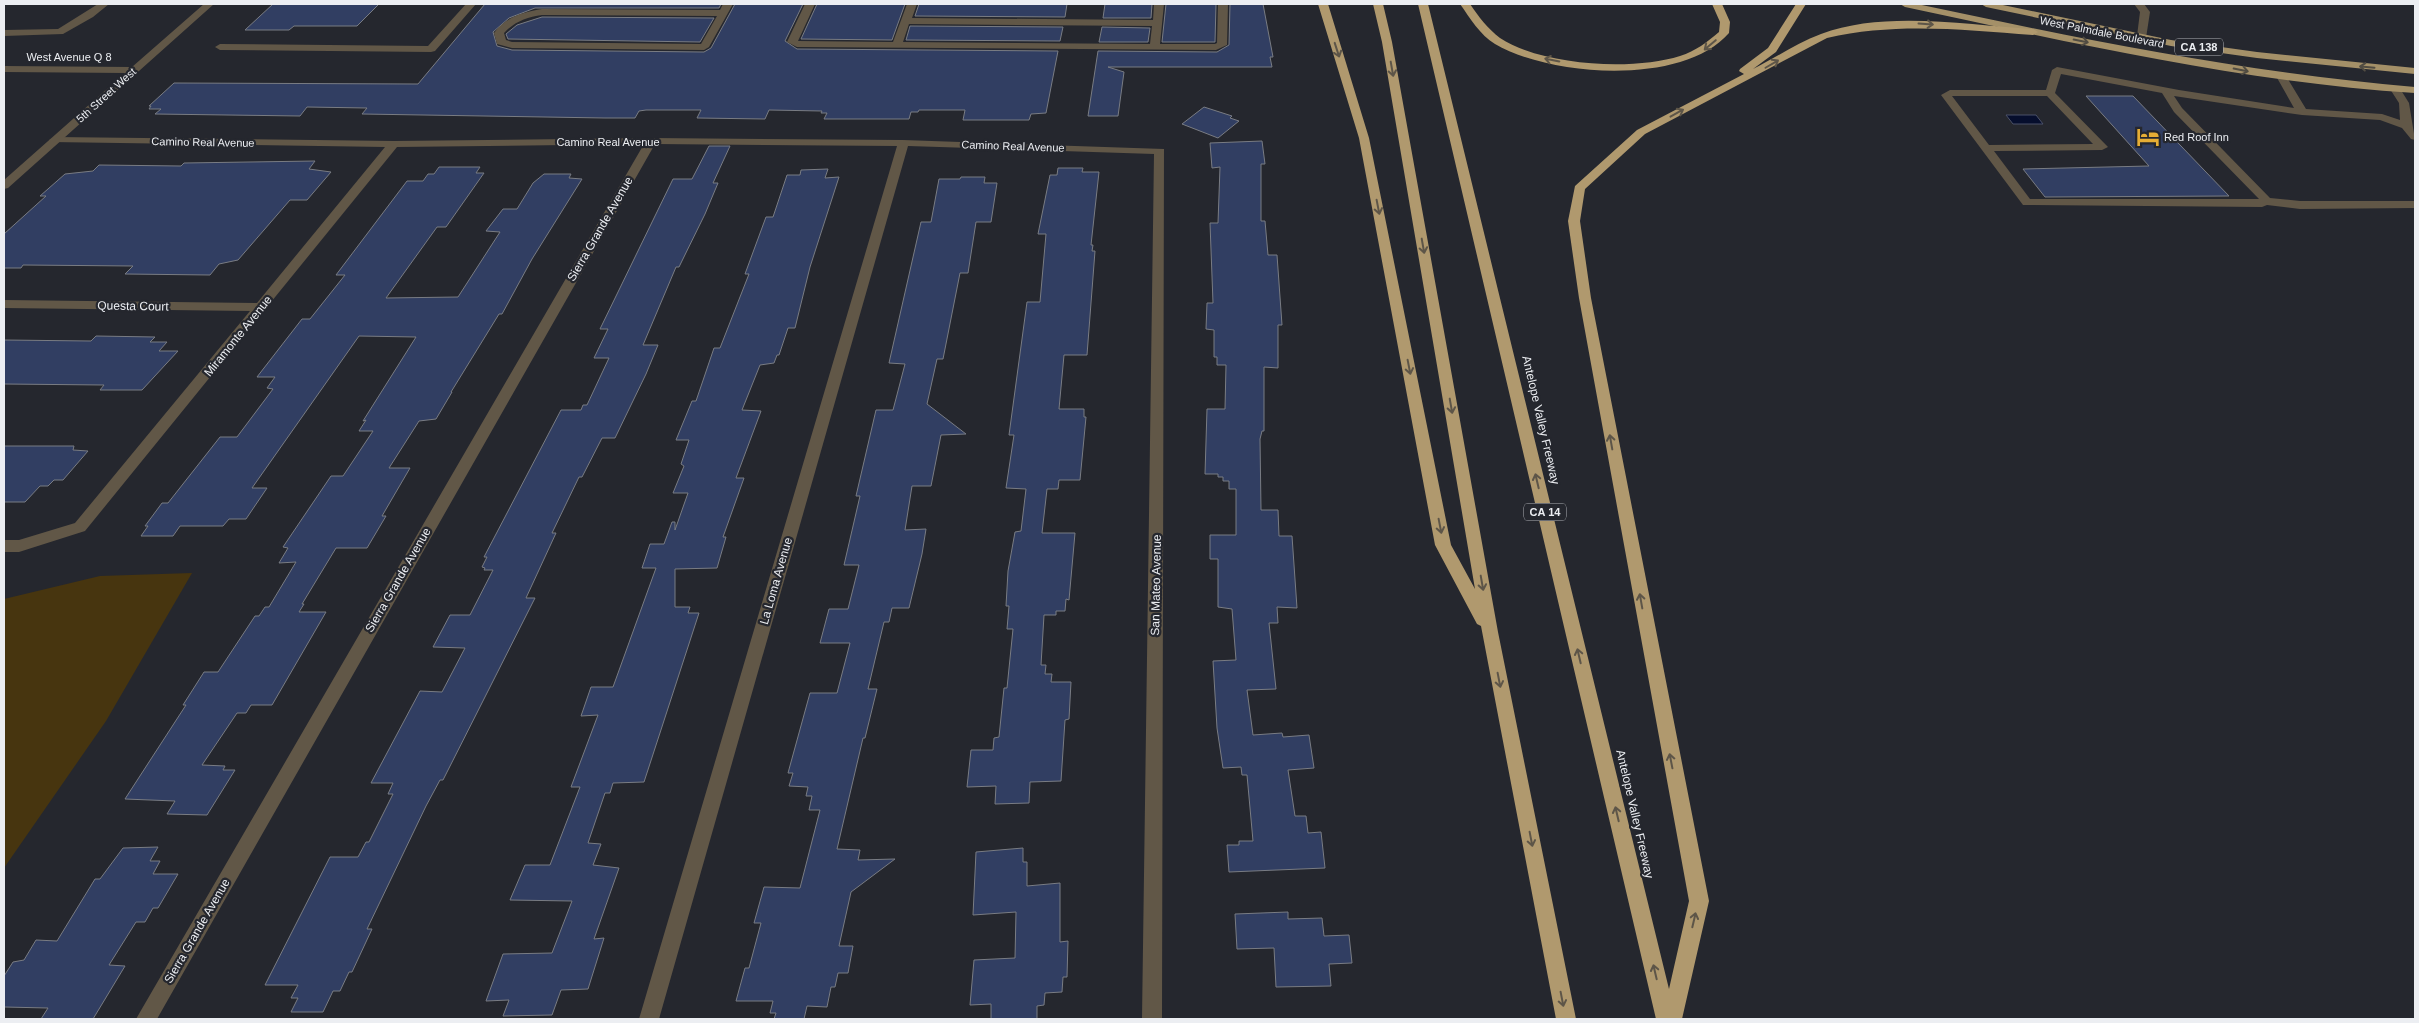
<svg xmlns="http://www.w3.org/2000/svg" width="2419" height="1023" font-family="Helvetica,sans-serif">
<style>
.green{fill:#47350f}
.water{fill:#060e2d;stroke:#4b5168}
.building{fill:#313e62;stroke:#797c83}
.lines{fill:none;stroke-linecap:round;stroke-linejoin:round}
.service{fill:#615747;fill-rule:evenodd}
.minor{fill:#615747;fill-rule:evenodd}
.tertiary{fill:#615747;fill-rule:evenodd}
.trunk{fill:#a49068;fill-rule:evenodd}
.motorway{fill:#b0996e;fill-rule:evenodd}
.oneway{stroke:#5d5548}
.oneway2{stroke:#514c42}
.labels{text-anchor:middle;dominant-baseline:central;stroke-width:4.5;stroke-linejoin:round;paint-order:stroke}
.far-street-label{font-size:11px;fill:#eceef2;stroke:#25272e}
.shield{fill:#25272e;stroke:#b0b2b7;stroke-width:1}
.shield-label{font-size:11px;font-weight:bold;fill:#eceef2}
.far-poi-label{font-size:11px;fill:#eceef2;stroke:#25272e;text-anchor:start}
.street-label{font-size:12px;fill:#eceef2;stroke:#25272e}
</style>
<rect width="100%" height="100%" fill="#25272e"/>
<path class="green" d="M 192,573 L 106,721 L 4,868 L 4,599 L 100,576 Z"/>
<path class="water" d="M 2006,115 L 2036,115 L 2043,124 L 2013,124 Z"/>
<path class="building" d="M 273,4 L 379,4 L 357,26 L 294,26 L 289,30 L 245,30 Z
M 485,4 L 721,4 L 719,8 L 535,8 L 509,18 L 493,32 L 497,46 L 512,50 L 704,52 L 711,48 L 735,4 L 803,4 L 785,41 L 797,49 L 1058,51 L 1046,113 L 1031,114 L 1029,120 L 963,120 L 965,110 L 919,110 L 918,112 L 911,112 L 909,119 L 824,119 L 827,113 L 821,113 L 822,111 L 769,110 L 765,119 L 697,118 L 701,110 L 646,110 L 639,111 L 635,118 L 605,118 L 362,114 L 367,108 L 307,107 L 300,116 L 155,114 L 161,109 L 149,109 L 151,106 L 149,106 L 174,83 L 418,84 Z
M 817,4 L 905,4 L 892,40 L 801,39 Z
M 919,4 L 1067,4 L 1065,17 L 915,16 Z
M 1105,4 L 1152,4 L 1151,18 L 1103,18 Z
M 1166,4 L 1216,4 L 1215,42 L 1162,42 Z
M 1230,4 L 1263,4 L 1273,57 L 1270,57 L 1272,67 L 1108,67 L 1124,72 L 1118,116 L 1088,116 L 1098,51 L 1217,52 L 1229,45 Z
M 542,17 L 714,18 L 700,42 L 508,39 L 506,34 L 517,25 Z
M 910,26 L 1063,27 L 1060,41 L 906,40 Z
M 1102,27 L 1150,28 L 1148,42 L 1099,42 Z
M 2086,96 L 2133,96 L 2229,196 L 2045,197 L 2023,169 L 2149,166 Z
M 1204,107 L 1232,116 L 1230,118 L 1239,121 L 1218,138 L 1182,124 Z
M 1262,141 L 1265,164 L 1261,164 L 1261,221 L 1265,221 L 1268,255 L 1277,255 L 1282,325 L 1278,325 L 1278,368 L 1264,367 L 1264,431 L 1262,431 L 1260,439 L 1261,510 L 1278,510 L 1279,536 L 1292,536 L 1297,608 L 1277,607 L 1278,623 L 1269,623 L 1276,689 L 1247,690 L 1253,735 L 1282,733 L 1283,737 L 1309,735 L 1314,768 L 1288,770 L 1295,816 L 1306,816 L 1308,833 L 1321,832 L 1325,868 L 1229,872 L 1227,845 L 1239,845 L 1239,841 L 1253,841 L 1247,775 L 1242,775 L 1241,767 L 1223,768 L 1217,728 L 1213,661 L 1236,660 L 1232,609 L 1218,607 L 1218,559 L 1210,559 L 1210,535 L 1236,535 L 1236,489 L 1229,489 L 1229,481 L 1223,481 L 1223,477 L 1218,477 L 1218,474 L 1205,474 L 1207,409 L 1225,409 L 1226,365 L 1217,365 L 1217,357 L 1214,357 L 1214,330 L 1206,329 L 1207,303 L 1213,303 L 1210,223 L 1218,223 L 1220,167 L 1212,168 L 1210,143 Z
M 709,146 L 730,146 L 713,183 L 718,183 L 705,214 L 679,267 L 676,267 L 643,345 L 658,345 L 646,374 L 615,438 L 602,438 L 582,477 L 579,477 L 552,533 L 556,533 L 526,598 L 535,598 L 443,780 L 440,780 L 426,806 L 367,929 L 372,929 L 352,972 L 349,972 L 340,991 L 333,991 L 323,1012 L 291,1012 L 298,998 L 291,998 L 298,985 L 265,985 L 330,857 L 358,857 L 366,842 L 369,842 L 393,794 L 388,794 L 393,783 L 371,783 L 420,691 L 442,692 L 465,648 L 433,647 L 450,615 L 470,615 L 493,570 L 484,570 L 485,568 L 482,567 L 487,557 L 484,557 L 561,410 L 581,410 L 583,405 L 587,405 L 609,358 L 594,358 L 608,329 L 600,329 L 673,179 L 692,179 Z
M 315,161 L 309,169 L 331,172 L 307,200 L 290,200 L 238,260 L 219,264 L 210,275 L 125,274 L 133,266 L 23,265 L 21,268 L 4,268 L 4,234 L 46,196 L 40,196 L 65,174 L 93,171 L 99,165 L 181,166 L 184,163 Z
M 439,167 L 480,167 L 476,173 L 484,173 L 446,227 L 437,227 L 386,298 L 458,297 L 500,232 L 486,231 L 503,209 L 517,209 L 533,183 L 544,174 L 571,174 L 569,178 L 582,179 L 532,259 L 502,314 L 499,314 L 451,392 L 452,392 L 436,419 L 419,421 L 389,468 L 410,468 L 382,516 L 386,516 L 367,548 L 336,548 L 302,604 L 304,604 L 299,612 L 326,612 L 272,705 L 251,705 L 246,713 L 237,713 L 202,765 L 225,766 L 223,770 L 235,770 L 207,815 L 167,814 L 175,801 L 125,799 L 186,705 L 183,705 L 204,672 L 218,672 L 255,616 L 259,616 L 265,607 L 269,607 L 296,562 L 279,563 L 288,548 L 283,547 L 331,476 L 343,476 L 373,431 L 359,431 L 366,420 L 363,421 L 416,337 L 359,336 L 252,488 L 267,488 L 246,519 L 229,519 L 223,526 L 180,526 L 173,536 L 141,536 L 148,526 L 145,526 L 162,503 L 168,503 L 220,437 L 237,437 L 273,389 L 267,388 L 275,377 L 257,377 L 302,319 L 310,319 L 345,275 L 336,275 L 407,181 L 423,181 L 428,174 L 434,174 Z
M 1058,168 L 1083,168 L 1082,172 L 1099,172 L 1091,245 L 1093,245 L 1092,251 L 1095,251 L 1087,355 L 1064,355 L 1059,409 L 1084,409 L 1084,417 L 1086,417 L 1080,480 L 1059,480 L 1058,489 L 1047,489 L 1042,533 L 1075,533 L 1069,600 L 1066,599 L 1065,611 L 1056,611 L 1056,615 L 1044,615 L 1041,665 L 1046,665 L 1045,674 L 1052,674 L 1051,682 L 1071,682 L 1069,719 L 1065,720 L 1061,781 L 1030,782 L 1029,803 L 995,804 L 996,786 L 967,787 L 971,750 L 993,750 L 994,738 L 999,737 L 1004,688 L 1007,688 L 1013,629 L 1007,629 L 1009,606 L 1006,606 L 1008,571 L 1015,532 L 1021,531 L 1026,489 L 1006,488 L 1014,435 L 1009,435 L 1027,302 L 1040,302 L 1046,234 L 1038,234 L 1050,175 L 1057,175 Z
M 828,169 L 825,178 L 839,177 L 810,267 L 795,328 L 788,328 L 779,355 L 777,355 L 774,363 L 760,365 L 742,410 L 761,411 L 736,478 L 744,478 L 723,537 L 726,537 L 717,568 L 675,569 L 675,607 L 690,607 L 688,613 L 699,613 L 644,782 L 613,783 L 610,793 L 605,793 L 588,843 L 601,844 L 593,865 L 619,868 L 594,939 L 604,938 L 588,989 L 561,990 L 552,1015 L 503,1016 L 509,1000 L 486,1001 L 503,954 L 552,953 L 572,901 L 510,900 L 525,865 L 550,865 L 580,787 L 571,787 L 598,715 L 581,716 L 591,687 L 613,687 L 656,568 L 642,568 L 650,544 L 664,544 L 672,522 L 675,522 L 675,530 L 688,493 L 673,493 L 684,466 L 681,464 L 689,440 L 676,440 L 692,401 L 696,401 L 714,348 L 720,348 L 749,274 L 745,274 L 766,217 L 773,217 L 787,175 L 800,175 L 801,170 Z
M 961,177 L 985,177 L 984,183 L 997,183 L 991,222 L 976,222 L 968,273 L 960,273 L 943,359 L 937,359 L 927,404 L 966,434 L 941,435 L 931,486 L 912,486 L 905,530 L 926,529 L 922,554 L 909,608 L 892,608 L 889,622 L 884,622 L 868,689 L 877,689 L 865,738 L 863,738 L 837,849 L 860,850 L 858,860 L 895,859 L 851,892 L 839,946 L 853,946 L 848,973 L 838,973 L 835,987 L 831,987 L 827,1007 L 807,1006 L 804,1019 L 774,1019 L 776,1013 L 770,1013 L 773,1001 L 736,1001 L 745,968 L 749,968 L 761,923 L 754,923 L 764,887 L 800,888 L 820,810 L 809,810 L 812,796 L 806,796 L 808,787 L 789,786 L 793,773 L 788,773 L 810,693 L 837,693 L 850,643 L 820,643 L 829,609 L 848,609 L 859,565 L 844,565 L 860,496 L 856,496 L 876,410 L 893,410 L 905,364 L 889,363 L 921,222 L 931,222 L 939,179 L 960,179 Z
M 96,336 L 155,337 L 150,342 L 167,342 L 159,351 L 178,351 L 142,390 L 100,390 L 104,385 L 4,384 L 4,340 L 91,341 Z
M 4,446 L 74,446 L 73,450 L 88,451 L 63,480 L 54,480 L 48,486 L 40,486 L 25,502 L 4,502 Z
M 158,847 L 150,861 L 160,861 L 153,874 L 178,874 L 158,908 L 153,908 L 145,922 L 136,922 L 109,965 L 125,966 L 93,1019 L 41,1019 L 48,1008 L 4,1007 L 4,976 L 13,962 L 24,960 L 36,940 L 57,941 L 95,879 L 100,879 L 123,848 Z
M 1023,848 L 1023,862 L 1027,862 L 1027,886 L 1060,883 L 1060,942 L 1068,941 L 1067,977 L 1063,977 L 1062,992 L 1045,993 L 1044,1005 L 1037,1006 L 1037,1019 L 991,1019 L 991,1004 L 970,1005 L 974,960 L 1015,958 L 1016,912 L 973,915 L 976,852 Z
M 1288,912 L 1288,919 L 1322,918 L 1324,936 L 1349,935 L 1352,963 L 1329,964 L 1331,986 L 1276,987 L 1274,948 L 1237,949 L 1235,914 Z"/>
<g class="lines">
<path class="service" d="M 466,4 L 476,4 L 435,51 L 431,52 L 220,50 L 215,47 L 220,44 L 428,46 Z
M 723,4 L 733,4 L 709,47 L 704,50 L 512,48 L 497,44 L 494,33 C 506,17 523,12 542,9 L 720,10 ZM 542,15 L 717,16 L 701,44 L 512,42 L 506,40 L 504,33 C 514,22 527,17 542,15 Z
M 805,4 L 815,4 L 798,41 L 893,42 L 907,4 L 917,4 L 912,18 L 1153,20 L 1154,4 L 1164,4 L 1160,44 L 1215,44 L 1217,43 L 1218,4 L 1228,4 L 1227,45 L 1216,50 L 797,47 L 787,42 ZM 909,24 L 1152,26 L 1150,44 L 903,42 Z
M 2057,67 L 2179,90 L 2294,108 L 2276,76 L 2281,73 L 2286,76 L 2306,109 L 2382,114 L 2400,120 L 2399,103 L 2390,89 L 2395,86 L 2399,87 L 2409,103 L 2415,140 L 2411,139 L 2402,128 L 2380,120 L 2302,115 L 2174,96 L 2182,108 L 2270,198 L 2300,201 L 2415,201 L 2415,208 L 2300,209 L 2267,205 L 2262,207 L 2023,205 L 1941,95 L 1950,90 L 2046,90 L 2052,70 ZM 2061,74 L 2162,93 L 2174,112 L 2259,199 L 2030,199 L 1994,151 L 2102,150 L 2108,147 L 2055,93 ZM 1952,96 L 2047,96 L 2093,144 L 1989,145 Z"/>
<path class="minor" d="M 98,4 L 109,4 L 93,17 L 63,34 L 4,36 L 4,30 L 58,29 Z
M 2134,4 L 2144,4 L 2150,12 L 2146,38 L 2137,36 L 2140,12 Z
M 55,137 L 394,141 L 651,138 L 903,140 L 1164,149 L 1162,1019 L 1142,1019 L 1154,154 L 908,146 L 659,1019 L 639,1019 L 897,146 L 655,144 L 157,1019 L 136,1019 L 644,144 L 397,147 L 85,531 L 19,552 L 4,552 L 4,540 L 19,540 L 75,523 L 250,311 L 4,308 L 4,300 L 257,303 L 385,147 L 51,142 L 49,140 Z"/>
<path class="tertiary" d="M 204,4 L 214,4 L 8,188 L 4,189 L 4,180 L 125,73 L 4,72 L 4,66 L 132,67 Z"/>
<path class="trunk" d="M 1900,4 L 1917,4 C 2082,39 2247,73 2415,87 L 2415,93 C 2243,82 2073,43 1905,7 Z
M 1981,4 L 1998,4 L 2171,40 L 2257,52 L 2415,68 L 2415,74 L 2257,58 L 2171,46 L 1986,7 Z"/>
<path class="motorway" d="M 1318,4 L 1328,4 L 1369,138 L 1451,545 L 1475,589 L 1382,42 L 1373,4 L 1383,4 L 1392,42 L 1498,632 L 1576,1019 L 1556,1019 L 1481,626 L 1477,624 L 1435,545 L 1359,138 Z
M 1418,4 L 1428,4 L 1669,989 L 1689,901 L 1579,298 L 1568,221 L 1575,186 L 1637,130 L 1744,74 L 1739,71 L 1740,69 L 1768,48 L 1796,4 L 1806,4 L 1776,52 L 1753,69 C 1775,58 1797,43 1821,34 C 1884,10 1967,25 2033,29 L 2038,32 L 2033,35 C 1964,30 1896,22 1827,38 L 1645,134 L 1585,189 L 1580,221 L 1591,298 L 1709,901 L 1682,1019 L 1656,1019 Z
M 1460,4 L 1470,4 C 1478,16 1488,29 1500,38 C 1542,66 1633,71 1680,56 C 1696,51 1707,42 1719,32 L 1720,22 L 1712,4 L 1722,4 L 1730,22 L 1729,33 C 1683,86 1551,77 1495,44 C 1480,35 1470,18 1460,4 Z"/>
</g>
<defs><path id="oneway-shaft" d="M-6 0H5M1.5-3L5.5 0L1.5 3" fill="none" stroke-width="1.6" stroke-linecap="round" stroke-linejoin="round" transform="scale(1.25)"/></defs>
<g class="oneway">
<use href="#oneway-shaft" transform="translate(1926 24) rotate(4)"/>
<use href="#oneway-shaft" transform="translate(1710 45) rotate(140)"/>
<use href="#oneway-shaft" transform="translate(1337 50) rotate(72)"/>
<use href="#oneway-shaft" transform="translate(1552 60) rotate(-169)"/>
<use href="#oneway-shaft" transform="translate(1772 64) rotate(-30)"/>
<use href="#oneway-shaft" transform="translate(1392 69) rotate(80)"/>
<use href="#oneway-shaft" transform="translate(1677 113) rotate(-29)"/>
<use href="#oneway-shaft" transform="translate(1378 207) rotate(79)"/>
<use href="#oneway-shaft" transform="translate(1423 246) rotate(80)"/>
<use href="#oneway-shaft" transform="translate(1409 367) rotate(79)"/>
<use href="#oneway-shaft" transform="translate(1451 406) rotate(80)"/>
<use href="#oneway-shaft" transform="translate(1611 442) rotate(-100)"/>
<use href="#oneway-shaft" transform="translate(1537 481) rotate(-103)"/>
<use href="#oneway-shaft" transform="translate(1440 526) rotate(79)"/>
<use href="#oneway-shaft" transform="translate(1482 583) rotate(80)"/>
<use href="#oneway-shaft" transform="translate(1641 601) rotate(-100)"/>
<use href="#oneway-shaft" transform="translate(1579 656) rotate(-103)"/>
<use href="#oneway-shaft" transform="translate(1499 680) rotate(79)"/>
<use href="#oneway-shaft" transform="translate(1671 761) rotate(-101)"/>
<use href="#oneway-shaft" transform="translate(1617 814) rotate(-103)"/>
<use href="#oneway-shaft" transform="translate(1531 839) rotate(79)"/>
<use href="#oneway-shaft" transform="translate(1694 920) rotate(-77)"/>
<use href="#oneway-shaft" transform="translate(1655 972) rotate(-103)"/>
<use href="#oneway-shaft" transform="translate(1562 999) rotate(79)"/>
</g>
<g class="oneway2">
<use href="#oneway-shaft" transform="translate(2081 41) rotate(11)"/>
<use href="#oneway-shaft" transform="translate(2367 67) rotate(-175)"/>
<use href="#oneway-shaft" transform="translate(2241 70) rotate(11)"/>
</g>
<defs>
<symbol id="hotel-bare" viewBox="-9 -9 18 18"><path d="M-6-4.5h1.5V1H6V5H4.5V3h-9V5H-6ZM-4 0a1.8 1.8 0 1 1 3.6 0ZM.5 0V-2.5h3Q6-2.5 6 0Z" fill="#e5ad35" stroke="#25272e" stroke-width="2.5" paint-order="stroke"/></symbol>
</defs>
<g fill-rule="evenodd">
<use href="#hotel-bare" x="2132" y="121" width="32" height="32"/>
</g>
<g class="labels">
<g class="far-street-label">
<text transform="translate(2102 32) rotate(11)">West Palmdale Boulevard</text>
<text x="69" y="57">West Avenue Q 8</text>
<text transform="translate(106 95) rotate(-42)">5th Street West</text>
<text transform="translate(203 142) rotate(1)">Camino Real Avenue</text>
<text x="608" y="142">Camino Real Avenue</text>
<text transform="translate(1013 146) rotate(2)">Camino Real Avenue</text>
</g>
<g class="shield">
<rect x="2175" y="38.5" width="48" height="17" rx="4"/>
<rect x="1524" y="503.5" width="42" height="17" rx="4"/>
</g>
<g class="shield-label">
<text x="2199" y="47">CA 138</text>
<text x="1545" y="512">CA 14</text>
</g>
<g class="far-poi-label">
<text x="2164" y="137">Red Roof Inn</text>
</g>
<g class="street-label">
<text transform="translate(600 229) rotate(-60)">Sierra Grande Avenue</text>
<text transform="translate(133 306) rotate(1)">Questa Court</text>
<text transform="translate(238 336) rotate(-51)">Miramonte Avenue</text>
<text transform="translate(1541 420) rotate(77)">Antelope Valley Freeway</text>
<text transform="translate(398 580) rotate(-60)">Sierra Grande Avenue</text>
<text transform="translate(776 581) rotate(-74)">La Loma Avenue</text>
<text transform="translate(1156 585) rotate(-89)">San Mateo Avenue</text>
<text transform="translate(1635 814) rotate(77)">Antelope Valley Freeway</text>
<text transform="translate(197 931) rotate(-60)">Sierra Grande Avenue</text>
</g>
</g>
<rect width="2419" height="1023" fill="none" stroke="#eceef2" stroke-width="10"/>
</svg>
